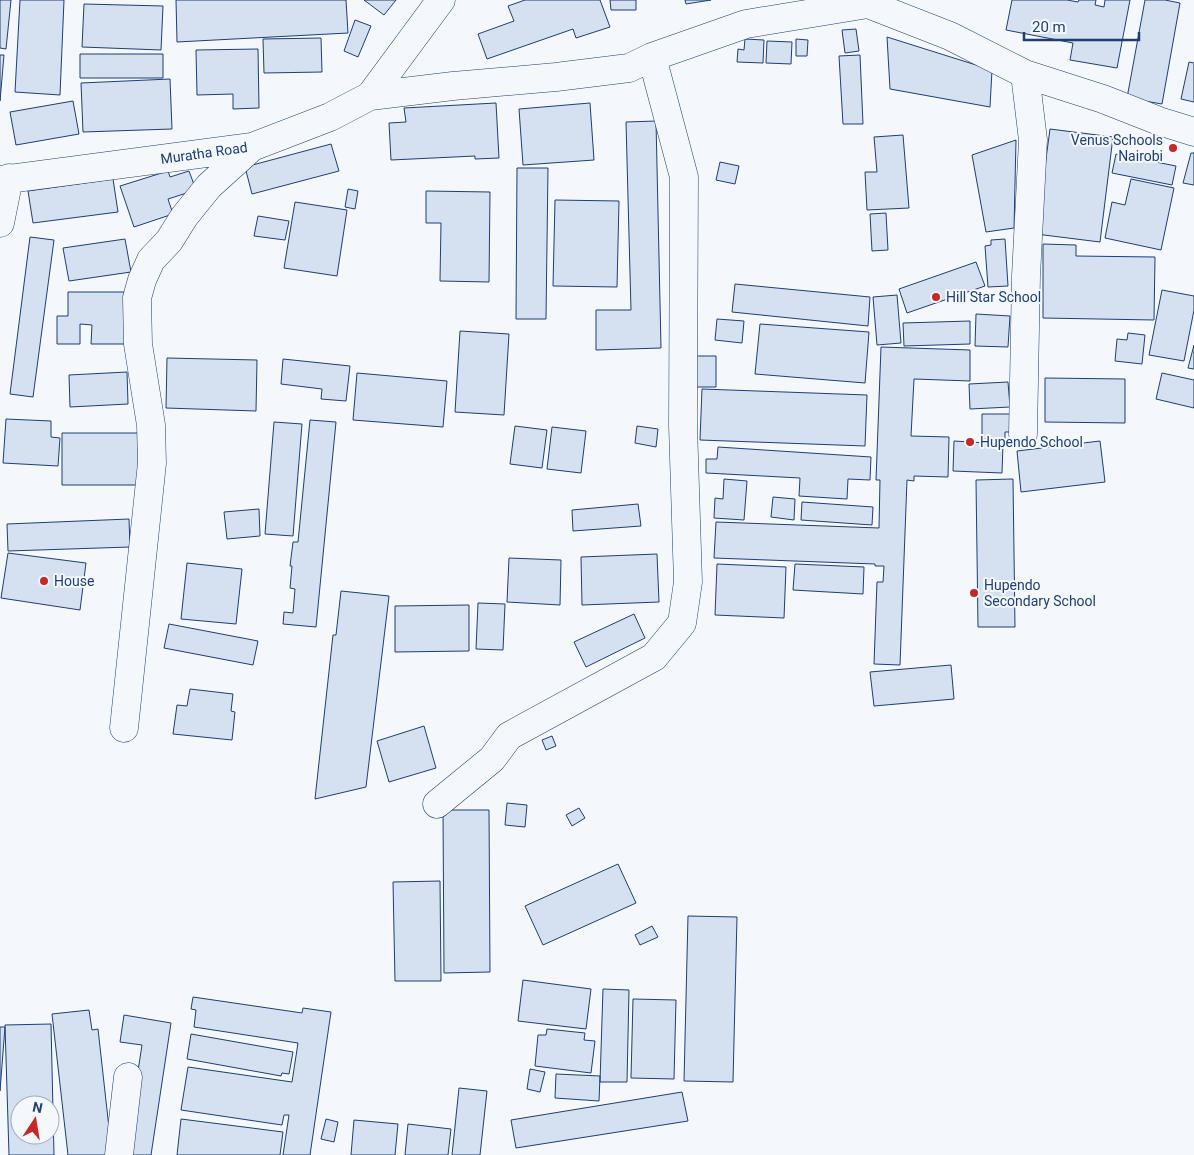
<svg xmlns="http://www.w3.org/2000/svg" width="1194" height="1155" font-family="Roboto,sans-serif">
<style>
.building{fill:#d5e0f0;stroke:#1d3f73;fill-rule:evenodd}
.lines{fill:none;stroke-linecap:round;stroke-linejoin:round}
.minor-casing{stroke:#1d3f73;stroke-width:29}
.minor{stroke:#f4f7fb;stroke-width:28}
.poi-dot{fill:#c62828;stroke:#f4f7fb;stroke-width:2}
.labels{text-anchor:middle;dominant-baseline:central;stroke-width:4;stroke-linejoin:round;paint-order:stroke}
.poi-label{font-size:14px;fill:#1d3f73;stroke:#f4f7fb;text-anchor:start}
.street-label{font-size:14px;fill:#1d3f73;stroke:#f4f7fb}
</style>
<rect width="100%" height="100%" fill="#f4f7fb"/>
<path class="building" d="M 0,0 L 11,0 L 6,49 L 0,48 Z
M 20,0 L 64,0 L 60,95 L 15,92 Z
M 176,0 L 346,0 L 348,33 L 177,42 Z
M 364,0 L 396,0 L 384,15 Z
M 525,0 L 600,0 L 610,27 L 576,38 L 573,29 L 487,59 L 478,34 L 514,21 L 508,6 Z
M 610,0 L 636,0 L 636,10 L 611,10 Z
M 685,0 L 711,0 L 686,4 Z
M 1012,0 L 1067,0 L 1078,2 L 1079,0 L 1096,0 L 1095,5 L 1104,7 L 1105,0 L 1130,0 L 1117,68 L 1070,60 L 1073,43 L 1006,30 Z
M 1145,0 L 1165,0 L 1180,3 L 1162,104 L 1127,98 Z
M 84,4 L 163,6 L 161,50 L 82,47 Z
M 355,20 L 371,26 L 358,57 L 344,51 Z
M 856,29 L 859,51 L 845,53 L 842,30 Z
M 887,37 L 992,70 L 990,107 L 890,89 Z
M 321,38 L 322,72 L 264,73 L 263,39 Z
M 745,39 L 764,40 L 763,63 L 737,62 L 738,49 L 744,50 Z
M 796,39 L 808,40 L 807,56 L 796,56 Z
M 767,41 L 792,42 L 791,64 L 766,63 Z
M 258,49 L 259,108 L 233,109 L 233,94 L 197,95 L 196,50 Z
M 80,54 L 163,54 L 163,78 L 80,78 Z
M 0,55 L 4,55 L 0,101 Z
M 860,55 L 863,124 L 843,124 L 839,56 Z
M 1189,62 L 1194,63 L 1194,102 L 1181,99 Z
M 170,79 L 172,129 L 83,132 L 81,83 Z
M 73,101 L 79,134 L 16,145 L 10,112 Z
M 496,103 L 499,158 L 475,159 L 475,156 L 391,160 L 389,123 L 406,122 L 404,108 Z
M 590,103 L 594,160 L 523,165 L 519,109 Z
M 656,121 L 661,348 L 596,350 L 596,310 L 631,310 L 626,122 Z
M 1050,129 L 1113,137 L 1100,242 L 1036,234 Z
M 903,135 L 909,208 L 867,210 L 865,172 L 877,172 L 874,137 Z
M 1016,140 L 1014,228 L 986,232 L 972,155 Z
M 331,144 L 339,171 L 252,194 L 245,167 Z
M 1191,153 L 1194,153 L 1194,185 L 1183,183 Z
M 1116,154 L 1176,166 L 1172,185 L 1112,173 Z
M 720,162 L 739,166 L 735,184 L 716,180 Z
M 517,168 L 548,168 L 546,319 L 516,319 Z
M 168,171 L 170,177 L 189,171 L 196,190 L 168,199 L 173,214 L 134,227 L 120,186 Z
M 113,179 L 118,212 L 33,223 L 28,191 Z
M 1131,179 L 1174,188 L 1161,250 L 1105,238 L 1112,202 L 1125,205 Z
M 348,189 L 358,191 L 355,209 L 345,207 Z
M 426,191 L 490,192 L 489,282 L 440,281 L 441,223 L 426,223 Z
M 555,200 L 619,201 L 617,287 L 553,286 Z
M 295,202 L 347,210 L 337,276 L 284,268 Z
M 886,213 L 888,250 L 872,251 L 870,214 Z
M 258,216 L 289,221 L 285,240 L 254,236 Z
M 30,237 L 54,240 L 33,397 L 10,394 Z
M 125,239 L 131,272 L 69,281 L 63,248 Z
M 1005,239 L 1008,286 L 988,287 L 985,246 L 991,245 L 991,240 Z
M 1043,244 L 1076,245 L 1076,256 L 1155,257 L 1154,320 L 1043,318 Z
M 976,262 L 985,286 L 907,313 L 899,289 Z
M 735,284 L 870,297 L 868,326 L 732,312 Z
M 1162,290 L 1194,296 L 1194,310 L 1184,361 L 1149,355 Z
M 68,292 L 126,292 L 126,344 L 91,344 L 92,325 L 80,324 L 80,344 L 57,344 L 57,316 L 68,316 Z
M 897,295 L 901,343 L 877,345 L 873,297 Z
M 976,314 L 1010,316 L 1008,347 L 975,346 Z
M 717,319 L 744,321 L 742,343 L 715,340 Z
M 970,321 L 970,344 L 904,346 L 903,323 Z
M 760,324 L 869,332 L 865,383 L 755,374 Z
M 460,331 L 509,334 L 504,415 L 455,412 Z
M 1128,333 L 1145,335 L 1142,364 L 1115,361 L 1117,339 L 1127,340 Z
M 1194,345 L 1194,369 L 1188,368 Z
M 881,347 L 970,350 L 970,381 L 914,379 L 911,436 L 949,437 L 948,477 L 914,476 L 914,481 L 907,480 L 900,665 L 874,664 L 877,582 L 883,582 L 884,566 L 875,566 L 875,564 L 714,558 L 716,522 L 879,528 L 880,480 L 876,480 Z
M 696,356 L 716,356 L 716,387 L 696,387 Z
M 167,358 L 257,360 L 256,411 L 166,408 Z
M 283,359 L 350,366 L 346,401 L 321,399 L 322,389 L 281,384 Z
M 127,372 L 128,404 L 70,407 L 69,375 Z
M 357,373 L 447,381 L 443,427 L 353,420 Z
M 1162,373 L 1194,380 L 1194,408 L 1156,399 Z
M 1045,378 L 1125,379 L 1125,423 L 1045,422 Z
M 1008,382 L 1010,407 L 970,409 L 969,384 Z
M 702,389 L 867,395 L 865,446 L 700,440 Z
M 982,414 L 1015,414 L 1014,432 L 1005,432 L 1005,439 L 982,439 Z
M 6,419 L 51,421 L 51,437 L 60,438 L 58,466 L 3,463 Z
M 310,420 L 336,422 L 316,627 L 283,624 L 284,612 L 293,613 L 295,589 L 290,588 L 292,566 L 290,566 L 293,542 L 298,542 Z
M 274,422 L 302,424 L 293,536 L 265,534 Z
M 515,426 L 547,430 L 542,468 L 510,464 Z
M 637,426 L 658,429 L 656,447 L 635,443 Z
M 552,427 L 586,431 L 581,473 L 547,469 Z
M 62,433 L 139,433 L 139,485 L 62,485 Z
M 954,441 L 1003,444 L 1002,473 L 953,471 Z
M 1100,441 L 1105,482 L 1021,492 L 1017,451 Z
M 718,447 L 871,457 L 870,480 L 848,479 L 847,499 L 799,496 L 800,478 L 706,473 L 706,459 L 717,459 Z
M 724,479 L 747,481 L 744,520 L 714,518 L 715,498 L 723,499 Z
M 1013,479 L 1015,627 L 978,627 L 976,480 Z
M 773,497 L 795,499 L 794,520 L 771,517 Z
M 802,502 L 873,507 L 872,525 L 801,520 Z
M 638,504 L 641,526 L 573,531 L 572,510 Z
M 259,509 L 260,536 L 227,539 L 224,512 Z
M 129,519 L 130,547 L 8,551 L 7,524 Z
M 8,553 L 86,563 L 80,610 L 1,598 Z
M 657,554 L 659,602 L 582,605 L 581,557 Z
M 509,558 L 561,560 L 560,605 L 507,602 Z
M 187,563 L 242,569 L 236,624 L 181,619 Z
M 717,564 L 786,567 L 784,618 L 715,615 Z
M 795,564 L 864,567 L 863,594 L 793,590 Z
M 341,591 L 389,596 L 366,787 L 315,799 L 333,635 L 336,635 Z
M 478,603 L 505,604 L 503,650 L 476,649 Z
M 469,605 L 469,651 L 395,652 L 395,606 Z
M 634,614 L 645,638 L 586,667 L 574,642 Z
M 169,624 L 258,641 L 253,665 L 164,648 Z
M 951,665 L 954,699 L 874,706 L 870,672 Z
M 190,689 L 233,694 L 231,711 L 235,712 L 232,740 L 173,734 L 177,705 L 187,706 Z
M 424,726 L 436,768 L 389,782 L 377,741 Z
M 552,736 L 556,746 L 546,750 L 542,740 Z
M 507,803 L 527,805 L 525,827 L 505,825 Z
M 579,808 L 585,818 L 572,826 L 566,815 Z
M 443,810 L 489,810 L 490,972 L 444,973 Z
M 618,864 L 636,903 L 543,945 L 525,906 Z
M 440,881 L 441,981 L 395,981 L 393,882 Z
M 688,916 L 737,917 L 733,1082 L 684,1081 Z
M 652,926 L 658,937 L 640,945 L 635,935 Z
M 523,980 L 591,989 L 586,1029 L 518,1021 Z
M 603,989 L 629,990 L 627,1082 L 600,1082 Z
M 193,997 L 302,1013 L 303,1008 L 331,1012 L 310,1155 L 283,1155 L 289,1115 L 284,1115 L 282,1125 L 181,1110 L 188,1067 L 292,1082 L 298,1043 L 194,1027 L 196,1010 L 191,1009 Z
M 633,999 L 676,1000 L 674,1079 L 631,1078 Z
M 89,1010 L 92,1030 L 98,1029 L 112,1155 L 68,1155 L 52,1014 Z
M 124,1015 L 171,1023 L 151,1155 L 125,1155 L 142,1045 L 120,1042 Z
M 51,1024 L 54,1155 L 9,1155 L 5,1025 ZM 20,1105 L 50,1105 L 50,1135 L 20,1135 Z
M 0,1027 L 5,1027 L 0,1091 Z
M 547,1029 L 585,1033 L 584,1040 L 595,1041 L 591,1073 L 535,1066 L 538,1035 L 546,1035 Z
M 191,1034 L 293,1052 L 289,1074 L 282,1073 L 281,1076 L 187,1059 Z
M 530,1069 L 545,1072 L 540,1092 L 527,1089 Z
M 556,1074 L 600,1076 L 599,1101 L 555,1098 Z
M 459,1088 L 487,1091 L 480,1155 L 452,1155 Z
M 682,1092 L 688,1121 L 516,1148 L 511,1120 Z
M 181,1119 L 283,1132 L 280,1155 L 177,1155 Z
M 326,1119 L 338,1122 L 334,1142 L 321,1139 Z
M 354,1120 L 398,1124 L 395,1155 L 351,1155 Z
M 408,1124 L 451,1129 L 448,1155 L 405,1155 Z"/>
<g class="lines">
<defs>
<path id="minor" d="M 868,4 L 950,36 L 1025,74 L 1103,99 L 1159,121 L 1194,132
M 370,96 L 453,86 L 556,77 L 629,68 L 652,57 L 746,24 L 868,4 L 876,0
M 0,180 L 252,147 L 330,117 L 370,96 L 441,0
M 0,223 L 9,178
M 1023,434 L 1026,276 L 1033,140 L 1025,74
M 124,728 L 152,463 L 151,425 L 138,344 L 137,298 L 142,280 L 151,260 L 169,241 L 184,217 L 209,186 L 252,147
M 437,804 L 492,759 L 509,736 L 654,657 L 682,623 L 688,582 L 683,426 L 684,177 L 652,57
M 119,1155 L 128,1077"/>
</defs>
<use href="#minor" class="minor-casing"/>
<use href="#minor" class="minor"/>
</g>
<g class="poi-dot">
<circle cx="1173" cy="148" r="5"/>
<circle cx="936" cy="297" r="5"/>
<circle cx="970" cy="442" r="5"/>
<circle cx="44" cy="581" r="5"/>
<circle cx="974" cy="593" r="5"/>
</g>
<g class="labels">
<g class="poi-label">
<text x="1163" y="140" text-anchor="end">Venus Schools<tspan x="1163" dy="16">Nairobi</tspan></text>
<text x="946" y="297">Hill Star School</text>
<text x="980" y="442">Hupendo School</text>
<text x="54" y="581">House</text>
<text x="984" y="585">Hupendo<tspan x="984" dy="16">Secondary School</tspan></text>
</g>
<g class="street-label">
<text transform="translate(204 153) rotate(-8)">Muratha Road</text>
</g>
</g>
<g transform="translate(35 1120) rotate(12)"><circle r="24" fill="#f4f7fb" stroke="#9eadc5"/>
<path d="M0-4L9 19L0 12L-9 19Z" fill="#c62828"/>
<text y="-8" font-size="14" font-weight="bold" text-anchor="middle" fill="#1d3f73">N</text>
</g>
<path d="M1024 32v8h115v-8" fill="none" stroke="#1d3f73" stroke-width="2.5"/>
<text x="1032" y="32" font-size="15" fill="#1d3f73" stroke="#f4f7fb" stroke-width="4" paint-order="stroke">20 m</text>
</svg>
